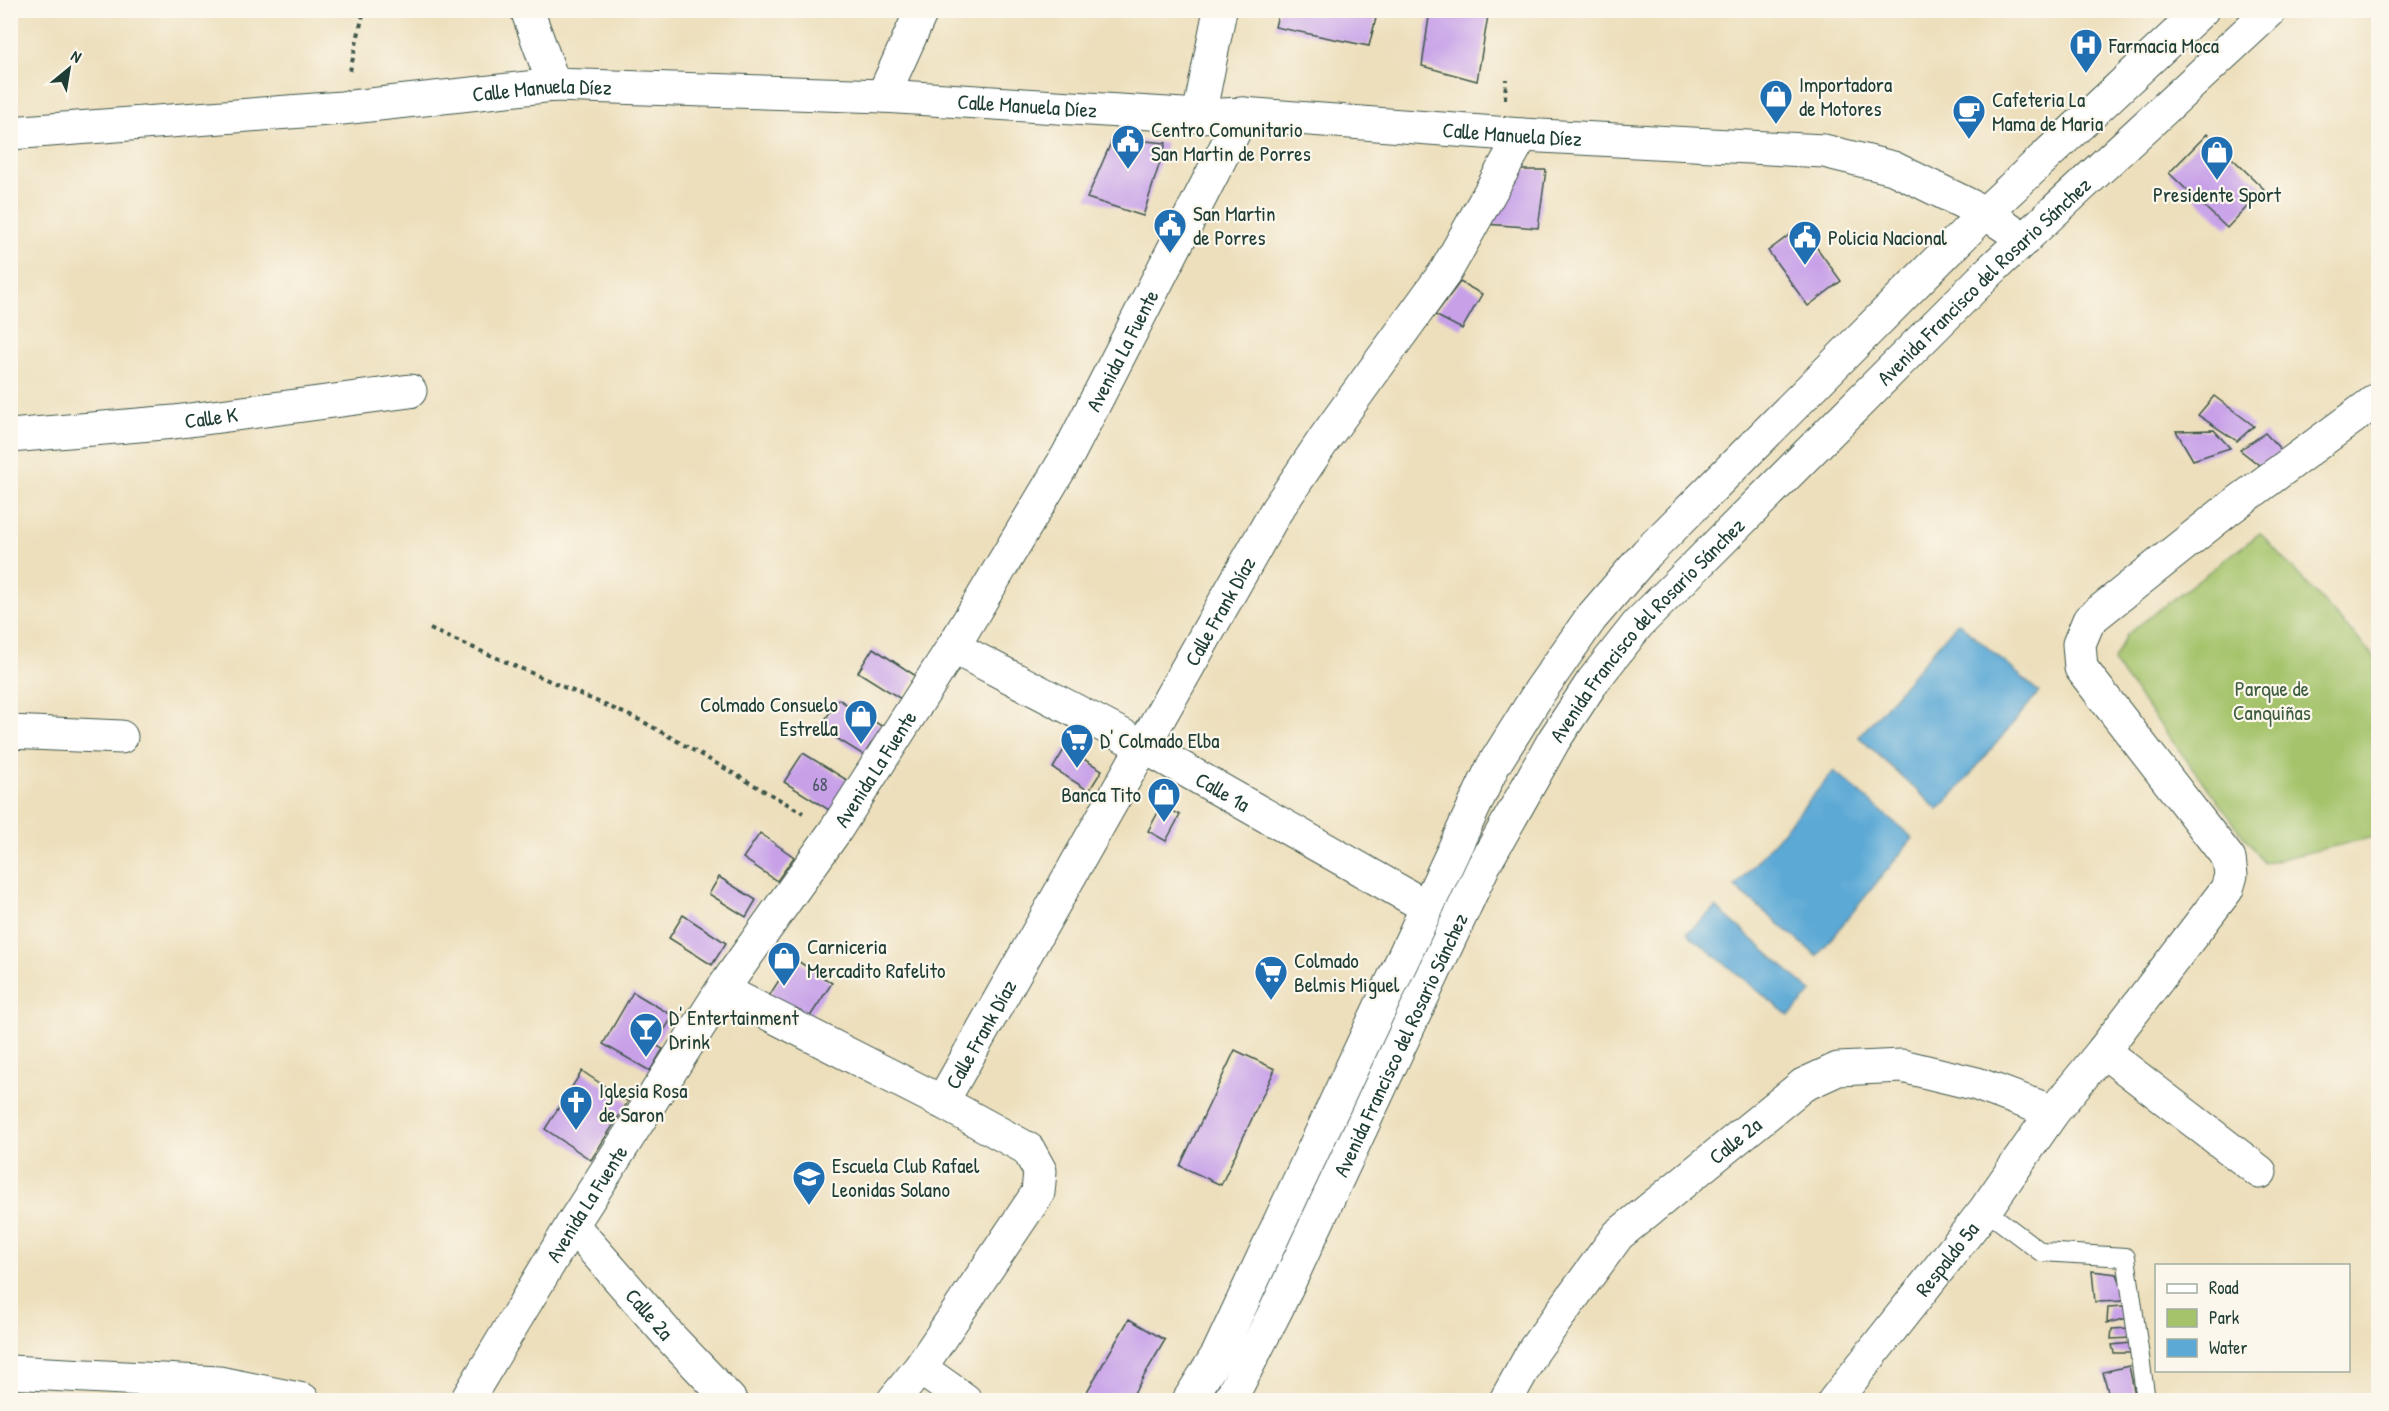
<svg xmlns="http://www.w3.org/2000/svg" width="2389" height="1411" font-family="'Patrick Hand',sans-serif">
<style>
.green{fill:#a4c36b;stroke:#628050;stroke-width:1.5}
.water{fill:#5ca9d5;stroke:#3e7384;stroke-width:1.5}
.building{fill:#c7a0e8}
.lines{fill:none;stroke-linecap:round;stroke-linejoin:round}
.service-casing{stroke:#3e5548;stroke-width:20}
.minor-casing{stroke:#3e5548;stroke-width:35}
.secondary-casing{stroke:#3e5548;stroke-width:35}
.path{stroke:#3e5548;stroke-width:4;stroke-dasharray:4.5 4.5;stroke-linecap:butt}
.service{stroke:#fff;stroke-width:18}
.minor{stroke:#fff;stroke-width:33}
.secondary{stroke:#fff;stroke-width:33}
.labels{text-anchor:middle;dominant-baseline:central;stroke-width:4.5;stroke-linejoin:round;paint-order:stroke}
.number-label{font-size:18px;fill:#495661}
.poi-label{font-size:21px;fill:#1f3d34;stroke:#fbf7ec;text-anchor:start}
.street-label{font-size:21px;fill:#1f3d34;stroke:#fbf7ec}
.park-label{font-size:21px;fill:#405e42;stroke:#fbf7ec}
</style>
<rect width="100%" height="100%" fill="#fbf7ec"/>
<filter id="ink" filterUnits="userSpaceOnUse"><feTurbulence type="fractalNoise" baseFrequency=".0167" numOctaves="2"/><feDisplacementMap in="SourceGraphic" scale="12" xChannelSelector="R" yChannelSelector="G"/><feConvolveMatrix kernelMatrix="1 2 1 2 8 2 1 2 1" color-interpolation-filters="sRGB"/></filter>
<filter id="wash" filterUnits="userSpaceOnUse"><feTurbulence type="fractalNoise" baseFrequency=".008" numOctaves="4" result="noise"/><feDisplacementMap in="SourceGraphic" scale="24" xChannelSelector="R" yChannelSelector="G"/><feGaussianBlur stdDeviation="1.35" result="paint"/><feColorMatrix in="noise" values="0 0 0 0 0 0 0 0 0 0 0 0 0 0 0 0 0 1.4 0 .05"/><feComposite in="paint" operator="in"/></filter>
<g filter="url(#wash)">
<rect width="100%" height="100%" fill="#eddfbc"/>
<path class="green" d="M 2260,533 L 2378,661 L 2378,836 L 2264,863 L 2113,662 L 2126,635 Z"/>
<path class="water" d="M 1958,622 L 2039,692 L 1959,788 L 1938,810 L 1859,737 Z
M 1834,771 L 1913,838 L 1817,956 L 1735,887 Z
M 1716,907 L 1812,992 L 1789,1016 L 1687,933 Z"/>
<g id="blocks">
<path class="building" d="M 1279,10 L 1378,10 L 1369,46 L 1275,27 Z
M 1430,10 L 1489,10 L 1477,81 L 1422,66 Z
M 2207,134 L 2264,189 L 2227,228 L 2169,173 Z
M 1113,138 L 1166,143 L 1143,216 L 1087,198 Z
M 1519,170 L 1546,170 L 1538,228 L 1485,224 Z
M 1801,226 L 1841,281 L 1808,306 L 1768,251 Z
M 1460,282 L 1482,294 L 1462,329 L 1435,315 Z
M 2214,396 L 2254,426 L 2237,441 L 2198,415 Z
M 2214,430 L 2230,448 L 2193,460 L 2176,431 Z
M 2265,433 L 2284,453 L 2263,468 L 2240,450 Z
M 873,648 L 916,676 L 901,699 L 858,672 Z
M 838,699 L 888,730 L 870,759 L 820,728 Z
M 1065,748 L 1102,770 L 1089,791 L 1053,768 Z
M 803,753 L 855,785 L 837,815 L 784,782 Z
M 1162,805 L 1180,815 L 1166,841 L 1148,831 Z
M 760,833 L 794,857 L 777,881 L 743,858 Z
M 719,877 L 756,900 L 746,917 L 709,894 Z
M 683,915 L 726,943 L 712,965 L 669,938 Z
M 793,958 L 832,983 L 807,1021 L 769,996 Z
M 633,992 L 673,1016 L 655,1045 L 663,1049 L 650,1071 L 603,1044 Z
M 1235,1050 L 1275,1069 L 1221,1185 L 1180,1166 Z
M 582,1071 L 628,1102 L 591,1160 L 545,1129 Z
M 2092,1271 L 2117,1274 L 2128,1301 L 2095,1302 Z
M 2124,1306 L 2128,1318 L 2107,1323 L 2108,1307 Z
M 1129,1319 L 1165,1340 L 1130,1400 L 1082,1400 Z
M 2129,1328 L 2131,1338 L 2111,1339 L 2112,1329 Z
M 2131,1343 L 2132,1353 L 2114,1353 L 2112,1345 Z
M 2129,1366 L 2136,1400 L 2110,1400 L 2103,1372 Z"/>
</g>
</g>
<g filter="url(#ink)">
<use href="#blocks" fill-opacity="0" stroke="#3e5548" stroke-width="1.5"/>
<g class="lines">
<defs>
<path id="service" d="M 1985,1210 L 2041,1252 L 2126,1257 L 2146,1400"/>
<g id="minor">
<path d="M 527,10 L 554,85"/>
<path d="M 883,96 L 922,10"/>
<path d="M 1199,116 L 1220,10"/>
<path id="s1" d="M 10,133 L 342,108 L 554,85 L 883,96 L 1199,116 L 1243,114 L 1522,135 L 1824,151 L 1893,168 L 1985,213 L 2025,239"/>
<path id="s2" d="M 10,436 L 174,422 L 410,391"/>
<path id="s3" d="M 953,647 L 1143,746 L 1427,907"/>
<path d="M 10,732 L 121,737"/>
<path d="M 722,990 L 942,1102 L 1028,1149 L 1040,1171 L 1038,1193 L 920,1368 L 894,1400"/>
<path d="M 2103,1051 L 2260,1172"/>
<path id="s4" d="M 942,1102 L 1276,511 L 1325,438 L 1446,271 L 1522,135"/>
<path id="s5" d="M 572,1225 L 671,1338 L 730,1400"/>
<path d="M 920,1368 L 965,1400"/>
<path d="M 10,1372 L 219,1383 L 303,1400"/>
<path id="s6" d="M 467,1400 L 572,1225 L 722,990 L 835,831 L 953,647 L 1068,455 L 1243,114"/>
<path id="s7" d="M 1506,1400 L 1534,1350 L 1618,1235 L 1803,1085 L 1838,1069 L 1902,1066 L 1977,1084 L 2053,1112"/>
<path id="s8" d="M 1835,1400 L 1985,1210 L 2053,1112 L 2103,1051 L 2227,889 L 2231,875 L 2229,859 L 2081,668 L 2079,644 L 2089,620 L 2226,511 L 2378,399"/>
</g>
<g id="secondary">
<path d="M 1189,1400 L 1218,1354 L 1493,766 L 1540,691 L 1591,618 L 1647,553 L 1985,213 L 2202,10"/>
<path id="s9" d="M 1230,1400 L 1277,1308 L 1484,865 L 1554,740 L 1593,681 L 1638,624 L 1994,267 L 2271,10"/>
</g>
</defs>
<use href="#service" class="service-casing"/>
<use href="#minor" class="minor-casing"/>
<use href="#secondary" class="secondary-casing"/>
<path class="path" d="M 350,71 L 364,10
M 1505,99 L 1506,79
M 430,629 L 642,721 L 803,813"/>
<use href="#service" class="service"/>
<use href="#minor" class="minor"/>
<use href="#secondary" class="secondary"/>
</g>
</g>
<defs>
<symbol id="hospital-pin" viewBox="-11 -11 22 30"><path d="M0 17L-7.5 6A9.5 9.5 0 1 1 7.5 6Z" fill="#1f6fb2" stroke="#fbf7ec"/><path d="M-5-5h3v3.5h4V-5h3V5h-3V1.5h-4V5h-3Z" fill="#fff"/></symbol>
<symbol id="shop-pin" viewBox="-11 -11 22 30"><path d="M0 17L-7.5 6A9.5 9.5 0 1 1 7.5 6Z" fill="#1f6fb2" stroke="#fbf7ec"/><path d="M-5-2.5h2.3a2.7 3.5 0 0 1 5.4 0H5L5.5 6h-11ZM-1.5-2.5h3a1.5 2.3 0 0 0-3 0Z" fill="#fff"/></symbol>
<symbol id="cafe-pin" viewBox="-11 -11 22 30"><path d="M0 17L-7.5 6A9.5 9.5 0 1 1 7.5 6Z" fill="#1f6fb2" stroke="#fbf7ec"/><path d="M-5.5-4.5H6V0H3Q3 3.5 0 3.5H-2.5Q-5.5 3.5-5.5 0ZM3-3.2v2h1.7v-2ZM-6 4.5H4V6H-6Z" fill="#fff"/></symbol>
<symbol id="civic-pin" viewBox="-11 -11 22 30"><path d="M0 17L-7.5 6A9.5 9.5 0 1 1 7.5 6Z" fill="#1f6fb2" stroke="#fbf7ec"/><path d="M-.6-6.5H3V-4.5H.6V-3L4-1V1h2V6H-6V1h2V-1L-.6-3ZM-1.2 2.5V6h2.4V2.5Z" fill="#fff"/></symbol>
<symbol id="supermarket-pin" viewBox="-11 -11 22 30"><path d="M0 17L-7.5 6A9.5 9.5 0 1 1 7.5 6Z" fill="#1f6fb2" stroke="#fbf7ec"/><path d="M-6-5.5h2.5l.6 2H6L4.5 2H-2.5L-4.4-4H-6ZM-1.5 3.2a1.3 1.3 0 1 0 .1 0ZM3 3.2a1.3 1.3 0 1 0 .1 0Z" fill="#fff"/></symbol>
<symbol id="bar-pin" viewBox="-11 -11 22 30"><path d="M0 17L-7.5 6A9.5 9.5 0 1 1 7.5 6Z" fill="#1f6fb2" stroke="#fbf7ec"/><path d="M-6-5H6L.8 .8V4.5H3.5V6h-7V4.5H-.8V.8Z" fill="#fff"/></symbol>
<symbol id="church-pin" viewBox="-11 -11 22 30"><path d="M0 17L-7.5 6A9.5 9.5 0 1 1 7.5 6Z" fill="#1f6fb2" stroke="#fbf7ec"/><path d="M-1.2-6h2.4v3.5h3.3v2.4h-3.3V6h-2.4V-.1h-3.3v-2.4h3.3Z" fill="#fff"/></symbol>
<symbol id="school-pin" viewBox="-11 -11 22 30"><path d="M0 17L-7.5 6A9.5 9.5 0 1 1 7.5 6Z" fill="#1f6fb2" stroke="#fbf7ec"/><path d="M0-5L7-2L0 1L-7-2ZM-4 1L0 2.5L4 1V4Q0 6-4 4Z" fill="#fff"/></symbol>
</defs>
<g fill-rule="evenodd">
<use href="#hospital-pin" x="2067" y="26" width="38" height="52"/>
<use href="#shop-pin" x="1757" y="77" width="38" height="52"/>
<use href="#cafe-pin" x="1950" y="92" width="38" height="52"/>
<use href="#civic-pin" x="1109" y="122" width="38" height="52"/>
<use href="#shop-pin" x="2198" y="133" width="38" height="52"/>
<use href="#civic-pin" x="1151" y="206" width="38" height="52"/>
<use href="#civic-pin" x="1786" y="218" width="38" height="52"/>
<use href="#shop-pin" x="842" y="697" width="38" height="52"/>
<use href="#supermarket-pin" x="1058" y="721" width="38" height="52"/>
<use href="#shop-pin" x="1145" y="775" width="38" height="52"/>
<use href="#shop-pin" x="765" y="939" width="38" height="52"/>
<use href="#supermarket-pin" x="1252" y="953" width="38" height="52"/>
<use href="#bar-pin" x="627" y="1010" width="38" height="52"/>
<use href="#church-pin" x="557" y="1083" width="38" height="52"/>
<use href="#school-pin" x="790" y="1158" width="38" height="52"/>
</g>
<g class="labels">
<g class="number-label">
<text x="820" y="784">68</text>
</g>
<g class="poi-label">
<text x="2109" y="45">Farmacia Moca</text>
<text x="1799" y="84">Importadora<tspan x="1799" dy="24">de Motores</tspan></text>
<text x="1992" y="99">Cafeteria La<tspan x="1992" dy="24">Mama de Maria</tspan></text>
<text x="1151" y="129">Centro Comunitario<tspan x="1151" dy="24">San Martin de Porres</tspan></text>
<text x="2217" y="194" text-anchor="middle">Presidente Sport</text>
<text x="1193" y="213">San Martin<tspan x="1193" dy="24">de Porres</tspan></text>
<text x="1828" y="237">Policia Nacional</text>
<text x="838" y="704" text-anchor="end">Colmado Consuelo<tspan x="838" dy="24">Estrella</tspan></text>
<text x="1100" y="740">D' Colmado Elba</text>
<text x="1141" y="794" text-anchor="end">Banca Tito</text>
<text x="807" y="946">Carniceria<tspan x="807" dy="24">Mercadito Rafelito</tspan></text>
<text x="1294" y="960">Colmado<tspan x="1294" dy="24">Belmis Miguel</tspan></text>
<text x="669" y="1017">D' Entertainment<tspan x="669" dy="24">Drink</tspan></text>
<text x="599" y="1090">Iglesia Rosa<tspan x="599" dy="24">de Saron</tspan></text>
<text x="832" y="1165">Escuela Club Rafael<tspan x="832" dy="24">Leonidas Solano</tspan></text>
</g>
<g class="street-label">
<text stroke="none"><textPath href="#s1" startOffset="534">Calle Manuela Díez</textPath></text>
<text stroke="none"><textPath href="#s1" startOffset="1020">Calle Manuela Díez</textPath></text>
<text stroke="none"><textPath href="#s1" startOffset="1506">Calle Manuela Díez</textPath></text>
<text stroke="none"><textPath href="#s9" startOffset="1366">Avenida Francisco del Rosario Sánchez</textPath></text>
<text stroke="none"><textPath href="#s6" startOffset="1238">Avenida La Fuente</textPath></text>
<text stroke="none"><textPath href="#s2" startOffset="202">Calle K</textPath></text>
<text stroke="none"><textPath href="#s4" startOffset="564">Calle Frank Díaz</textPath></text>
<text stroke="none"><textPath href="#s9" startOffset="880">Avenida Francisco del Rosario Sánchez</textPath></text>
<text stroke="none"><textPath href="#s6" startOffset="752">Avenida La Fuente</textPath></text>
<text stroke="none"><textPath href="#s3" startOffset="306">Calle 1a</textPath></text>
<text stroke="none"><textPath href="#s4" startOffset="78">Calle Frank Díaz</textPath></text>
<text stroke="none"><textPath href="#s9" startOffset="394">Avenida Francisco del Rosario Sánchez</textPath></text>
<text stroke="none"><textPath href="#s7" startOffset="350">Calle 2a</textPath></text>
<text stroke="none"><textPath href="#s6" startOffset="230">Avenida La Fuente</textPath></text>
<text stroke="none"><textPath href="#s8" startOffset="180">Respaldo 5a</textPath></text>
<text stroke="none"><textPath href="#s5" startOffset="118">Calle 2a</textPath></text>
</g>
<g class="park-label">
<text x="2272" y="688">Parque de<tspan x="2272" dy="24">Canquiñas</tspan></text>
</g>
</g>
<rect width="2389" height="1411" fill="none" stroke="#fbf7ec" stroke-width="36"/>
<rect x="2155" y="1264" width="195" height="108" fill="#fbf7ec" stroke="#a3ada2" stroke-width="1.5"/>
<rect x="2167" y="1284" width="30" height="9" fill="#ffffff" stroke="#a3ada2" stroke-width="1.5"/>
<text x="2209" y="1294" font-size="18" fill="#1f3d34">Road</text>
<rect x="2167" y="1309" width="30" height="18" fill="#a4c36b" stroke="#a3ada2" stroke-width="1.5"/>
<text x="2209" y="1324" font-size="18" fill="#1f3d34">Park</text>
<rect x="2167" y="1339" width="30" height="18" fill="#5ca9d5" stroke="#a3ada2" stroke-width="1.5"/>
<text x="2209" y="1354" font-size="18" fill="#1f3d34">Water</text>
<g transform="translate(69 69) rotate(30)" stroke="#fbf7ec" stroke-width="4.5" paint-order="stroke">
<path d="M0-4.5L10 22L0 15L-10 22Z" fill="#1f3d34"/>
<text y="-9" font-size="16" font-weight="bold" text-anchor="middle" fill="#1f3d34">N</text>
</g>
</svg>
